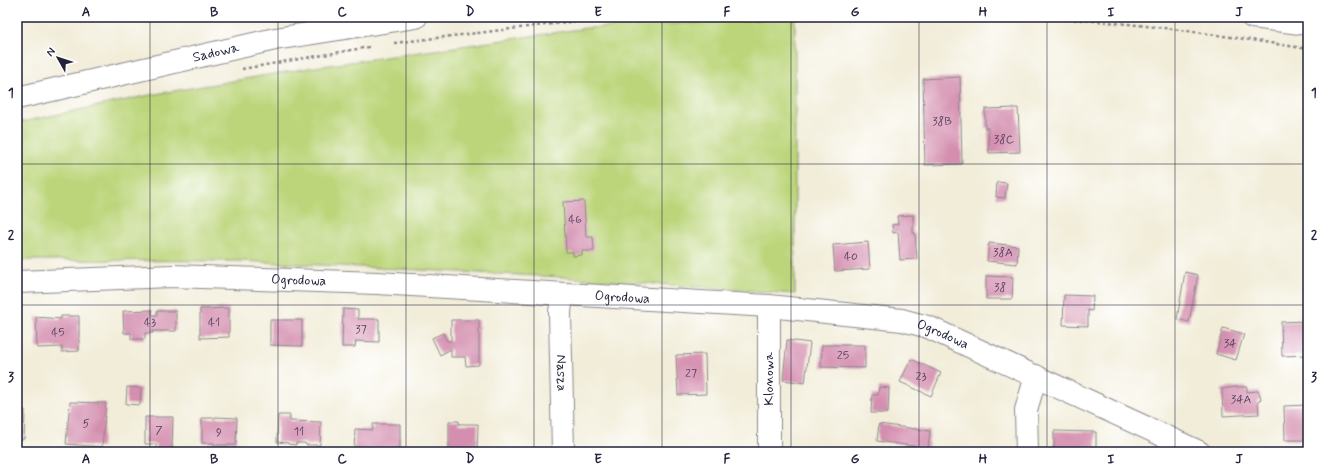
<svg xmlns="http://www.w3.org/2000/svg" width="1325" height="469" font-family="Mynerve,sans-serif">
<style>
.green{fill:#bcd57a;stroke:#6f7c5a}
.building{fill:#d48eaf}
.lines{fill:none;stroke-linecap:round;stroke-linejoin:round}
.minor-casing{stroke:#8a888a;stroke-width:24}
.path{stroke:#8a888a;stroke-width:2.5;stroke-dasharray:3 3;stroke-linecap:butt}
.minor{stroke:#fff;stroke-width:22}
.grid{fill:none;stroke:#22223b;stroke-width:1;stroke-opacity:0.55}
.labels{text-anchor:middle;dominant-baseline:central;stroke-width:3;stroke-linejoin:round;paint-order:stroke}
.number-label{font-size:12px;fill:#4e3d58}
.street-label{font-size:14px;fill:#22223b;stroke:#fff}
.neatline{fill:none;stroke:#22223b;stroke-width:1.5}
.grid-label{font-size:13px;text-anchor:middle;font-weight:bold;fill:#22223b}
</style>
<rect width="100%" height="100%" fill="#fff"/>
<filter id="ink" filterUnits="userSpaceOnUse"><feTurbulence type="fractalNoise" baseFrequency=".025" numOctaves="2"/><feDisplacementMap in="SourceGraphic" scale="8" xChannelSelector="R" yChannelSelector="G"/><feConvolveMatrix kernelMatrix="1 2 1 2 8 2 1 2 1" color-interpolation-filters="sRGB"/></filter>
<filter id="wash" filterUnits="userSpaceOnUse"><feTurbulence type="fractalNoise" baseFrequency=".012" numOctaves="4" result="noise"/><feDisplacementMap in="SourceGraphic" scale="16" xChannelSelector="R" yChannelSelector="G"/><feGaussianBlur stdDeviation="0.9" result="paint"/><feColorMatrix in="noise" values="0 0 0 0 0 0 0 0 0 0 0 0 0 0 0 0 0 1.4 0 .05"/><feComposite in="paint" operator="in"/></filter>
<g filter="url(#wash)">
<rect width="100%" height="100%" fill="#f2edd9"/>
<path class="green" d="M 795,18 L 795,294 L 560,277 L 240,261 L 17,260 L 17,123 L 150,95 L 309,68 L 587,28 Z"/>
<g id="blocks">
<path class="building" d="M 960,77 L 962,164 L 925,165 L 923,79 Z
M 1018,108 L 1020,152 L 989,153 L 988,128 L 985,128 L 985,109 Z
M 997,182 L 1007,183 L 1005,198 L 996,197 Z
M 584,201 L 586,237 L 593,237 L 594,251 L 582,251 L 582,255 L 573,256 L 573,252 L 566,252 L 563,202 Z
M 913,215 L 913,233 L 915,233 L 917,259 L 900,260 L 898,232 L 893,233 L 892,225 L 898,224 L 897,216 Z
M 868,242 L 870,269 L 835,271 L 833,245 Z
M 989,243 L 1018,246 L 1017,264 L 987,261 Z
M 1185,272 L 1198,275 L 1189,322 L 1177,319 Z
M 986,276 L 1013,277 L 1012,299 L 986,299 Z
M 1064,295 L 1093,296 L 1092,311 L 1088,310 L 1088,326 L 1063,325 Z
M 229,308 L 229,337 L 200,338 L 200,309 Z
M 343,309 L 358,310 L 358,319 L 379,319 L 379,342 L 356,341 L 355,347 L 342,347 Z
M 152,310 L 152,315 L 157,315 L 157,311 L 176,311 L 176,331 L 152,331 L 153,333 L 145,333 L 145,339 L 131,339 L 131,333 L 124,333 L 123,311 Z
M 61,316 L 79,316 L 79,351 L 62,352 L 62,347 L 37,348 L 36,317 L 61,319 Z
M 270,320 L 302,320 L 302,346 L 270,345 Z
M 451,320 L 479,320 L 479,365 L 466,366 L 465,357 L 451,357 L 451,349 L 440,355 L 432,338 L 443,333 L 447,341 L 451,341 Z
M 1308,321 L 1308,355 L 1282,356 L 1281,322 Z
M 1223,328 L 1244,334 L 1236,360 L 1216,354 Z
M 787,340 L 810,343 L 805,383 L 783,380 Z
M 822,345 L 865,345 L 865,368 L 821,367 Z
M 705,354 L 706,394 L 678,395 L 676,355 Z
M 911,359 L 941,373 L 931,396 L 900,382 Z
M 127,387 L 141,388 L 140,405 L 126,404 Z
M 879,387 L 889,388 L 888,413 L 871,413 L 872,395 L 878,395 Z
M 1236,387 L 1247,387 L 1247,392 L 1258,391 L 1260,395 L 1261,399 L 1258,402 L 1259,414 L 1223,416 L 1222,389 Z
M 70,402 L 106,403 L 102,447 L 66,444 Z
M 1308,405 L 1308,440 L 1285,440 L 1284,406 Z
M 17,410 L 25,410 L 24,439 L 17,439 Z
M 278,415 L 290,415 L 290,421 L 321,422 L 320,445 L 306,445 L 305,443 L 296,443 L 296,445 L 288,444 L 288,443 L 277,442 Z
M 145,417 L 173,417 L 172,449 L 156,449 L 156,444 L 145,444 Z
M 215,417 L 237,418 L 236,445 L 214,445 L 214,443 L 202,443 L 202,418 L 215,418 Z
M 449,421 L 459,421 L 459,424 L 478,424 L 477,452 L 449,452 Z
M 373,424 L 400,424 L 400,450 L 374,449 L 374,452 L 354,452 L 355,429 L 373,430 Z
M 879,424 L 930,431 L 928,448 L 877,441 Z
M 1054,431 L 1096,432 L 1096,452 L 1054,452 Z"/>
</g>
</g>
<g filter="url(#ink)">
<use href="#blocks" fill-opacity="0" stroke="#8a888a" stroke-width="1"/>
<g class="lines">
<defs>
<g id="minor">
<path d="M 1252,17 L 1308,24"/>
<path id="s1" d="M 17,98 L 275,39 L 416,17"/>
<path id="s2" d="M 17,282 L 172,276 L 377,283 L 769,306 L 902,320 L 928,327 L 1199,452"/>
<path id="s3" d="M 562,294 L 560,313 L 563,452"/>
<path d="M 769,452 L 769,306"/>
<path d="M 1027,452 L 1026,410 L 1036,376"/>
</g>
</defs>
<use href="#minor" class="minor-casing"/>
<path class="path" d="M 1026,17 C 1121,20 1215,34 1308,49
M 394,43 L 611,17
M 242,69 L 369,47"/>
<use href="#minor" class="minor"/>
</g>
</g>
<path class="grid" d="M 150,17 L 150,452M 278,17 L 278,452M 406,17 L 406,452M 534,17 L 534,452M 662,17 L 662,452M 791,17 L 791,452M 919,17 L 919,452M 1047,17 L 1047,452M 1175,17 L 1175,452M 17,164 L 1308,164M 17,305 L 1308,305"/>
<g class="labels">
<g class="number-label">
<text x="942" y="122">38B</text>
<text x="1004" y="140">38C</text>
<text x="575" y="220">46</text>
<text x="1003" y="253">38A</text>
<text x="851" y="257">40</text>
<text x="1000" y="288">38</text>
<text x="150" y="323">43</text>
<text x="214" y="323">41</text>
<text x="361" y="330">37</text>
<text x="58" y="333">45</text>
<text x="1230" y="344">34</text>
<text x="843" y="356">25</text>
<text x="691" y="374">27</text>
<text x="921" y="377">23</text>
<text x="1241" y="400">34A</text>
<text x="86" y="424">5</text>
<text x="159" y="431">7</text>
<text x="299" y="432">11</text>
<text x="219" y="433">9</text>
</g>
<g class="street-label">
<text stroke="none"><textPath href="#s1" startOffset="204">Sadowa</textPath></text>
<text stroke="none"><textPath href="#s2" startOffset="282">Ogrodowa</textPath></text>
<text stroke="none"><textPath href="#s2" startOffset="606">Ogrodowa</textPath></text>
<text stroke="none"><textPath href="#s2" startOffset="930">Ogrodowa</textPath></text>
<text stroke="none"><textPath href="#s3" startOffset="79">Nasza</textPath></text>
<text transform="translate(769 379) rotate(-90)">Klonowa</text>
</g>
</g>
<rect width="1325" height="469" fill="none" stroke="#fff" stroke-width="44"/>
<g transform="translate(58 58) rotate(309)" stroke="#ffffff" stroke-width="3" paint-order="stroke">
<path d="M0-3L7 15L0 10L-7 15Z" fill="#22223b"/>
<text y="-6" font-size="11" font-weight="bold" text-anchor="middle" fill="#22223b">N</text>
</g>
<rect x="22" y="22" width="1281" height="425" class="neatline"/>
<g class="grid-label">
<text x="86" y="16">A</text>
<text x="214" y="16">B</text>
<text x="342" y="16">C</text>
<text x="470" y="16">D</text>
<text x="598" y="16">E</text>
<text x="727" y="16">F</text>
<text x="855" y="16">G</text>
<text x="983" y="16">H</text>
<text x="1111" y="16">I</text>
<text x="1239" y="16">J</text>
<text x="11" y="97">1</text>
<text x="1314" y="97">1</text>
<text x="11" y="239">2</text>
<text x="1314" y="239">2</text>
<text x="11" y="381">3</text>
<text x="1314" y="381">3</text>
<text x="86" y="463">A</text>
<text x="214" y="463">B</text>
<text x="342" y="463">C</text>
<text x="470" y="463">D</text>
<text x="598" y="463">E</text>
<text x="727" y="463">F</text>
<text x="855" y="463">G</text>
<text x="983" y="463">H</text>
<text x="1111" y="463">I</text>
<text x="1239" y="463">J</text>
</g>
</svg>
